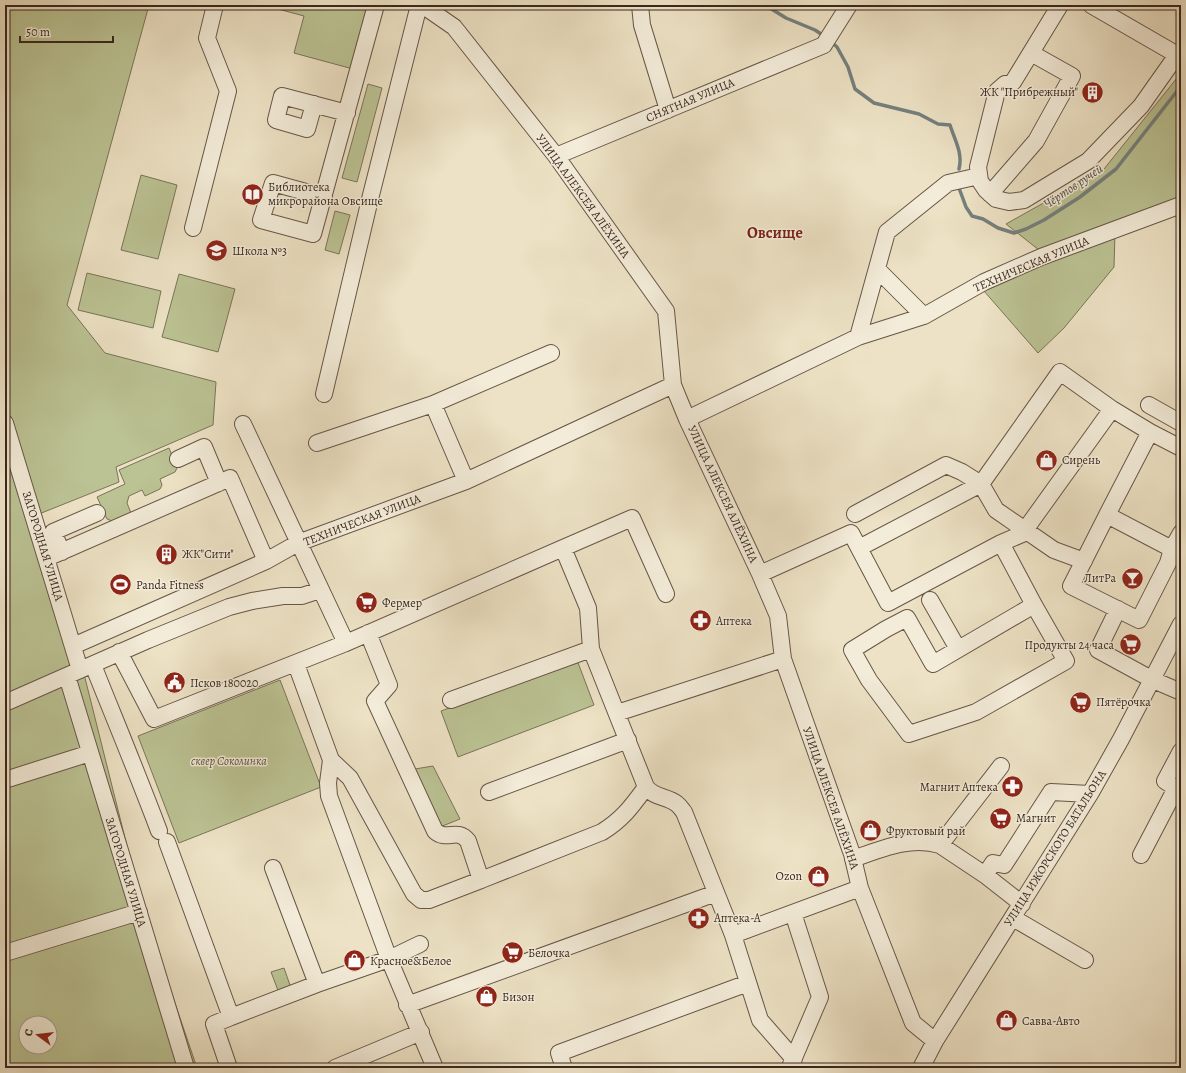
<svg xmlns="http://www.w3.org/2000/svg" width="1186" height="1073" font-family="Alegreya,serif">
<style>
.green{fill:#bbc293;stroke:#7a7459;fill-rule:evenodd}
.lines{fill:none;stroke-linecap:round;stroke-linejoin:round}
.stream{stroke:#75807e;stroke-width:3.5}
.minor-casing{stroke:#675648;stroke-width:18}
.minor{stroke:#f3ecd9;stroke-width:16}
.labels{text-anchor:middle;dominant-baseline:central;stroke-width:3;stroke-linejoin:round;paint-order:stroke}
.poi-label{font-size:12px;fill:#3a271f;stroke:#f3ecd9;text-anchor:start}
.street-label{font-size:12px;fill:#3a271f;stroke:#f3ecd9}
.park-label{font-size:12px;font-style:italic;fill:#5a4e3c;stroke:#f3ecd9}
.water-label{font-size:13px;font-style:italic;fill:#524c46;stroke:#f3ecd9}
.district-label{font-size:16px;font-weight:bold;fill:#7a1f14;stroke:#f3ecd9}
</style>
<rect width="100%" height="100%" fill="#ede2c5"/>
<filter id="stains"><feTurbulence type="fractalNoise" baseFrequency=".005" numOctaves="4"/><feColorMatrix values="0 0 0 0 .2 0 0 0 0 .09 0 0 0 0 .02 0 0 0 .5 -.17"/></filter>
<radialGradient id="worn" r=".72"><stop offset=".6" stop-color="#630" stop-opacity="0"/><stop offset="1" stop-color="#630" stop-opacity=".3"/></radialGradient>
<path class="green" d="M 5,5 L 149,5 L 67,305 L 105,353 L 216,382 L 213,425 L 116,467 L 119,482 L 39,514 L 81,662 L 142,906 L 197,1068 L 5,1068 ZM 26,1023 L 50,1023 L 50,1047 L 26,1047 Z
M 263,5 L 370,6 L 353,69 L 294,53 L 304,16 Z
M 1181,73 L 1181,199 L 1039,250 L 1006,224 L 1104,169 Z
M 368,84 L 382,88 L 357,182 L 342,178 Z
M 141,175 L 177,185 L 158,259 L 121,250 Z
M 335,211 L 350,215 L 339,254 L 325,250 Z
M 1115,233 L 1114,267 L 1064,328 L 1038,353 L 984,291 Z
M 87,273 L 161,291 L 153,328 L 78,310 Z
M 179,274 L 235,289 L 218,352 L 162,337 Z
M 169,448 L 177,468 L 175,472 L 160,479 L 162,485 L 160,489 L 145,496 L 142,490 L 129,496 L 127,503 L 131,513 L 112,521 L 107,519 L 97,497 L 125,484 L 119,470 Z
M 577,660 L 594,705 L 458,757 L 441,711 Z
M 280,680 L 321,787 L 179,843 L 138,736 Z
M 433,766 L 460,819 L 440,827 L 415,769 Z
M 284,968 L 291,988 L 279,993 L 271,972 Z"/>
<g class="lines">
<path class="stream" d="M 765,5 L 786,18 L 815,30 L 824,36
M 830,41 L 837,47 L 848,67 L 855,89 L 874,103 L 919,114 L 938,124 L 950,125 C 955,141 963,153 959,169
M 959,188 L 966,207 L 972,216 L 983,219 L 998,228 L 1014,233 L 1026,229 L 1044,220 L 1080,197 L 1116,169 L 1181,86"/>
<defs>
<path id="minor" d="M 417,5 L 428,9 L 454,27 L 556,156 L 666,311 L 673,385 L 687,419 L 760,574 L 778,616 L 783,659 L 852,854 L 860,888 L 913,1023 L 935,1041
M 640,5 L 642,25 L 668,110
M 1060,5 L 1013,82 L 1005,84 L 997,91 L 978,167 L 980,181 L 986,190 L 996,199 L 1009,202 L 1024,200 L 1088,161 L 1141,106 L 1177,55
M 1091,5 L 1181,57
M 825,43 L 849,5
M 314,104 L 307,129 L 276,120 L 282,96 L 347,113
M 556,156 L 824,45
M 990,194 L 1036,141 L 1072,76 L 1031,53
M 324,197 L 273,183 L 261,220 L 313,234 L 376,5
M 193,228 L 228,91 L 207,38 L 215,5
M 877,269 L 924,316
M 858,337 L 887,232 L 948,183 L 979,176
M 324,394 L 370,199 L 419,5
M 433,404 L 466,481
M 1149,405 L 1181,423
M 687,419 L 858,337 L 924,316 L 984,282 L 1041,257 L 1181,205
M 5,423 L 80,670
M 243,424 L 346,643
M 317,443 L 433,404 L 551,353
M 178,459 L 204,447 L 219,483
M 855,514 L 946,465 L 962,472 L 981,484 L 996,510 L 1054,550 L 1084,561
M 1107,515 L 1150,432 L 1181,448
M 1025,530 L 1112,409
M 1001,543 L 1034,605 L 1066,661 L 976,712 L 909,734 L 869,680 L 852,650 L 886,629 L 907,618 L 933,664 L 1034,605
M 563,548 L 632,518 L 666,594
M 859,548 L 981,484 L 1060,372 L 1112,409 L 1150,432
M 1172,549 L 1107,515 L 1071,586 L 1139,620 L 1168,563 L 1172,549 L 1181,533
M 62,552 L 53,532 L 97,513
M 47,558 L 230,478 L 266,561 L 73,646
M 266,561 L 298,543 L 466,481 L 673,385
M 760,574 L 851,533 L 888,603 L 1001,543 L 1027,532
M 930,600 L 958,649
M 1118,609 L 1098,650 L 1153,680 L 1181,692
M 119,652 L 154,719 L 346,643 L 563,548 L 588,608 L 591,649 L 646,787 C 654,798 667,796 677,804 C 680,806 682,810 684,812 L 733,935 L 760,1020 L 794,1059
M 296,664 L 331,760 L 350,778 L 414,894 L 421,900 L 429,900 L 481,880 L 468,841 C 457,827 447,842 435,831 L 375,701 L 389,685 L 368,633
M 93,665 C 115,720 138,775 159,831
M 67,676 L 186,1068
M 451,700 L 591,649
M 5,703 L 148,640 L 229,607 L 252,601 L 283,596 L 302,596 L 320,590
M 617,713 L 783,659
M 5,780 L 90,753
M 489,792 L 628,740
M 167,842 L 231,1017 L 317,984
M 940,845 L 1001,766
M 1141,855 L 1176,788 L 1165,781 L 1181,751
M 853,859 C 881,849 911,836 940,845 L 985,875 L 1022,904
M 273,868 L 317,984 L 389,959 L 329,796 L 328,783 L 331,760
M 985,875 L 993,863 L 1004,865 L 1051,792 L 1090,794
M 481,880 L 602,832 C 623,819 632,806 646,787
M 1013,918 L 1085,960
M 733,935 L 860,888
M 420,944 L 389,959 L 435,1068
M 5,953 L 139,912
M 407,1005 L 716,893
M 790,1067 L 820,997 L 793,913
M 229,1068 L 214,1024 L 231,1017
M 335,1068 L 421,1032
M 564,1068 L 559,1053 L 748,983
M 921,1068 L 935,1041 L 1090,794 L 1121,739 L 1181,624"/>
</defs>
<use href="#minor" class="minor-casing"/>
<use href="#minor" class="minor"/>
</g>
<defs>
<symbol id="building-disc" viewBox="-11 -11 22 22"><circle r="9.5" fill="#8f2418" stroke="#f3ecd9"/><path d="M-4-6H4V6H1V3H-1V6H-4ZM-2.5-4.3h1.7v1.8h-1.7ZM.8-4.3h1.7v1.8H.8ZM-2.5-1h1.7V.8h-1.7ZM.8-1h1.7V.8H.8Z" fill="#fff"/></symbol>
<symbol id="library-disc" viewBox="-11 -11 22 22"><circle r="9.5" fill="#8f2418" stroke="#f3ecd9"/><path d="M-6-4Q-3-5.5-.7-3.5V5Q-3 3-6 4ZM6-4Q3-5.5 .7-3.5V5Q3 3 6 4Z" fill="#fff"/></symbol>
<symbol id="school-disc" viewBox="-11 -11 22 22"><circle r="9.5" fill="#8f2418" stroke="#f3ecd9"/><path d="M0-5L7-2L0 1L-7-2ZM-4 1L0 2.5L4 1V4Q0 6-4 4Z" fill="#fff"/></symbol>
<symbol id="shop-disc" viewBox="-11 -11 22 22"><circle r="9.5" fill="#8f2418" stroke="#f3ecd9"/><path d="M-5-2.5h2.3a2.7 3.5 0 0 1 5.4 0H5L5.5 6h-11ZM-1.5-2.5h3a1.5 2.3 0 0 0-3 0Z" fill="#fff"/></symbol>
<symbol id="bar-disc" viewBox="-11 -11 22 22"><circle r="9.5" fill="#8f2418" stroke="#f3ecd9"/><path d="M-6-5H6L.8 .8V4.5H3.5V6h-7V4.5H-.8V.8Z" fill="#fff"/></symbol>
<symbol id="stadium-disc" viewBox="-11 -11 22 22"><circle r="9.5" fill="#8f2418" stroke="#f3ecd9"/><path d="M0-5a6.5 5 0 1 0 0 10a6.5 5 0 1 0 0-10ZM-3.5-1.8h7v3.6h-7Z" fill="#fff"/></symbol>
<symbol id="supermarket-disc" viewBox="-11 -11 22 22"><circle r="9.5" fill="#8f2418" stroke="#f3ecd9"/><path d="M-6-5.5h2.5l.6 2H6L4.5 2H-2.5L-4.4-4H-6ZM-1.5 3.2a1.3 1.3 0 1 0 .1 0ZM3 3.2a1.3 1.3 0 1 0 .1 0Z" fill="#fff"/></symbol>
<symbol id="pharmacy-disc" viewBox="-11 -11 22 22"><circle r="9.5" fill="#8f2418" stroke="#f3ecd9"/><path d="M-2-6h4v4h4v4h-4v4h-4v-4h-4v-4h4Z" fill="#fff"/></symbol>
<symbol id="civic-disc" viewBox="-11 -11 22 22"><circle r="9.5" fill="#8f2418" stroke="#f3ecd9"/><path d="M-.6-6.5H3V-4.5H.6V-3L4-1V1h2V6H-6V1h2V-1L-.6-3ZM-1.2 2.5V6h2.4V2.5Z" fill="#fff"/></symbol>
</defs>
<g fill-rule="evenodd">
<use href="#building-disc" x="1080" y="80" width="25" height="25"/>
<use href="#library-disc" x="240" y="182" width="25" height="25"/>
<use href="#school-disc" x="204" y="238" width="25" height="25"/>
<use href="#shop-disc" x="1034" y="448" width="25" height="25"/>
<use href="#building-disc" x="154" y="542" width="25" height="25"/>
<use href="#bar-disc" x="1120" y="566" width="25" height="25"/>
<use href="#stadium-disc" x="108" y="572" width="25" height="25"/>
<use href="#supermarket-disc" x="354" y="590" width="25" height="25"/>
<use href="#pharmacy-disc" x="688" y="608" width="25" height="25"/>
<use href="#supermarket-disc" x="1118" y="632" width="25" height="25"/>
<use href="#civic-disc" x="162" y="670" width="25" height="25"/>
<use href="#supermarket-disc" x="1068" y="690" width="25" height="25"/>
<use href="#pharmacy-disc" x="1000" y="774" width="25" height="25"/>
<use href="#supermarket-disc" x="988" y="806" width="25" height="25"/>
<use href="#shop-disc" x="858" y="818" width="25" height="25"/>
<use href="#shop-disc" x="806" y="864" width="25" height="25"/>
<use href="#pharmacy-disc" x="686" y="906" width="25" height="25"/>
<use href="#supermarket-disc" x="500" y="940" width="25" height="25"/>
<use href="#shop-disc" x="342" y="948" width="25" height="25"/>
<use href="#shop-disc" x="474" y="984" width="25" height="25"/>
<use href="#shop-disc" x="994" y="1008" width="25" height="25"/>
</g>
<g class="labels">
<g class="poi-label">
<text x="1078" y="92" text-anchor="end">ЖК "Прибрежный"</text>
<text x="268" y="187">Библиотека<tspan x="268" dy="14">микрорайона Овсище</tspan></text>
<text x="232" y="251">Школа №3</text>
<text x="1062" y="460">Сирень</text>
<text x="182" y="554">ЖК"Сити"</text>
<text x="1116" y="578" text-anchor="end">ЛитРа</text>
<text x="136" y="585">Panda Fitness</text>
<text x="382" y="603">Фермер</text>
<text x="716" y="621">Аптека</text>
<text x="1114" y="645" text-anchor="end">Продукты 24 часа</text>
<text x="190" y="683">Псков 180020</text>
<text x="1096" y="702">Пятёрочка</text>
<text x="998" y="787" text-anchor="end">Магнит Аптека</text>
<text x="1016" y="818">Магнит</text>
<text x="886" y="831">Фруктовый рай</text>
<text x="802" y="876" text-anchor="end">Ozon</text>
<text x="714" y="918">Аптека-А</text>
<text x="528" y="953">Белочка</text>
<text x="370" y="961">Красное&amp;Белое</text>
<text x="502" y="997">Бизон</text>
<text x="1022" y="1021">Савва-Авто</text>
</g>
<g class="street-label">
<text transform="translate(690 100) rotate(-23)">СНЯТНАЯ УЛИЦА</text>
<text transform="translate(583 196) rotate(54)">УЛИЦА АЛЕКСЕЯ АЛЁХИНА</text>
<text transform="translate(1031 264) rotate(-23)">ТЕХНИЧЕСКАЯ УЛИЦА</text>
<text transform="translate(723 494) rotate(65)">УЛИЦА АЛЕКСЕЯ АЛЁХИНА</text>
<text transform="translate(362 520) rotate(-21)">ТЕХНИЧЕСКАЯ УЛИЦА</text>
<text transform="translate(43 546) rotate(73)">ЗАГОРОДНАЯ УЛИЦА</text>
<text transform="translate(831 798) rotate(71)">УЛИЦА АЛЕКСЕЯ АЛЁХИНА</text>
<text transform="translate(1055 848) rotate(-58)">УЛИЦА ИЖОРСКОГО БАТАЛЬОНА</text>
<text transform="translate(126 872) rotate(73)">ЗАГОРОДНАЯ УЛИЦА</text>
</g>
<g class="park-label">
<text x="229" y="761">сквер Соколинка</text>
</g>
<g class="water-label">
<text transform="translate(1073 186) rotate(-34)">Чёртов ручей</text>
</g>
<g class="district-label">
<text x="775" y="233">Овсище</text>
</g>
</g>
<rect width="1186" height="1073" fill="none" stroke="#ede2c5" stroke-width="20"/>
<rect x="6" y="6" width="1174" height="1061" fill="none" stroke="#3a271f" stroke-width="2"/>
<rect x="10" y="10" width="1166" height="1053" fill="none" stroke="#3a271f"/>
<g transform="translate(38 1035) rotate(285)"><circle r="19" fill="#f3ecd9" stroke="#a99d8f"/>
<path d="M0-3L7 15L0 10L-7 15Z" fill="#8f2418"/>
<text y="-6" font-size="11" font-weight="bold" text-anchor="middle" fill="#3a271f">С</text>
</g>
<path d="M20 36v6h93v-6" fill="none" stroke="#3a271f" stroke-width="2"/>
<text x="26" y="36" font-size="12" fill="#3a271f" stroke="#f3ecd9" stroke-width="3" paint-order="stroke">50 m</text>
<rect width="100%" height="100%" filter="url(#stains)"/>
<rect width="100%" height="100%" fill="url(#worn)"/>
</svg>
